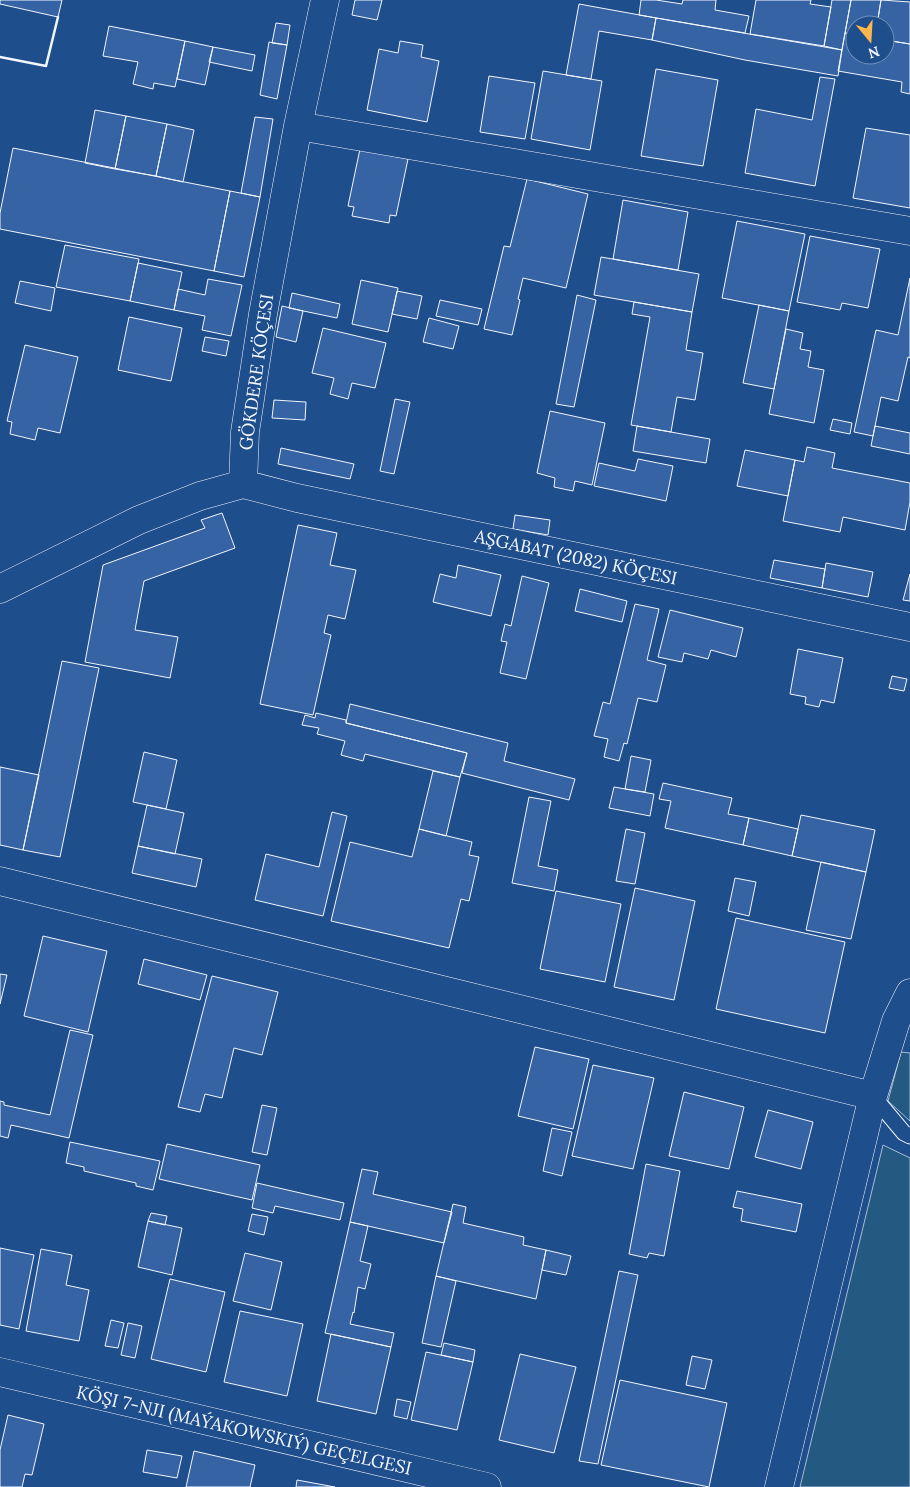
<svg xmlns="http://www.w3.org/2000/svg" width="910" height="1487" font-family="Lora,serif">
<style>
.green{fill:#245a82;stroke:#a8bbd7}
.building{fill:#3563a3;stroke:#f2f6ff}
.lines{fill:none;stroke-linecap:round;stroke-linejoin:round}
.lane-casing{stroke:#f2f6ff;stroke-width:17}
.street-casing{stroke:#f2f6ff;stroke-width:29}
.lane{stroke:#1f4e8c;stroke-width:15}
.street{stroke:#1f4e8c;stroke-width:28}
.wall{stroke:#f2f6ff;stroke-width:2.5}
.labels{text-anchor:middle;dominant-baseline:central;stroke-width:4;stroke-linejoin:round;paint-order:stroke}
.street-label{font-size:18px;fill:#f2f6ff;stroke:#1f4e8c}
</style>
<rect width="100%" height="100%" fill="#1f4e8c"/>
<path class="green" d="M 901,1052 L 910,1053 L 910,1121 L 888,1101 Z
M 883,1145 L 910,1158 L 910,1487 L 800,1487 Z"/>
<path class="building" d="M 0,0 L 62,0 L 58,17 L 0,4 Z
M 355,0 L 382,0 L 377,20 L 352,15 Z
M 641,0 L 656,0 L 682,4 L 683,0 L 716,0 L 715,10 L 749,16 L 745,33 L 639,15 Z
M 756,0 L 811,0 L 810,4 L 831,7 L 824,46 L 750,34 Z
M 832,0 L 851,0 L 842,50 L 824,46 Z
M 851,0 L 881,0 L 877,25 L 855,25 L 855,35 L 845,33 Z
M 881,0 L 910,2 L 910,44 L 885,40 L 885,25 L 877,25 Z
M 579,4 L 656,18 L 652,40 L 599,31 L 591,79 L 566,75 Z
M 656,18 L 842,50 L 838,76 L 745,60 L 652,40 Z
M 276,23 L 290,25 L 287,45 L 272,43 Z
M 109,26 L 185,41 L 175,87 L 154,83 L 153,89 L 133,84 L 138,62 L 103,56 Z
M 845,33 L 855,35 L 855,55 L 885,55 L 885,40 L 910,44 L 910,94 L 901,92 L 902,82 L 838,71 Z
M 185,41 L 213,47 L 205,85 L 177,79 Z
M 400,41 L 423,45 L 421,57 L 439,61 L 427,122 L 367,110 L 379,49 L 398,53 Z
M 269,42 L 287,45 L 277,99 L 260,95 Z
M 213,47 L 255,55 L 252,71 L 209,62 Z
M 656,69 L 718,80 L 703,166 L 641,156 Z
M 543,71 L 602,81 L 590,150 L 531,139 Z
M 489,76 L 535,83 L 525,139 L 480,132 Z
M 820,77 L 835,79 L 815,186 L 745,173 L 756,109 L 812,120 Z
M 95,110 L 126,116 L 115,169 L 85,163 Z
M 126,116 L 167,124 L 156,176 L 115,169 Z
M 255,117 L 273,119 L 260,197 L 241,193 Z
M 167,124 L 194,130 L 183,182 L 156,176 Z
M 866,128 L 910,135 L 910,208 L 853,198 Z
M 13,148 L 230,191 L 214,271 L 0,229 L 0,213 Z
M 360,149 L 408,159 L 396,216 L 390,215 L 389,223 L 352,216 L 354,207 L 348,206 Z
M 527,179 L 588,194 L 566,288 L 523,278 L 518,299 L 520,300 L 512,335 L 484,329 L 504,246 L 510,247 Z
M 230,191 L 260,197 L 244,277 L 214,271 Z
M 623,200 L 688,212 L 678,270 L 613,259 Z
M 737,221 L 805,234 L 789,311 L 722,298 Z
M 810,236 L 880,249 L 868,308 L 842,303 L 840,310 L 797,302 Z
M 65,245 L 139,259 L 130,301 L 56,287 Z
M 601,257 L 699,274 L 692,312 L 594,295 Z
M 138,263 L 182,272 L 174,310 L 130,301 Z
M 910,278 L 910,358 L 908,357 L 898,401 L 881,397 L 873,436 L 854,432 L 876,330 L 898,335 Z
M 208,279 L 242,285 L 231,336 L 202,330 L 205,316 L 174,310 L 178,289 L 205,295 Z
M 361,280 L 398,288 L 388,332 L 352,324 Z
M 20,281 L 55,288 L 51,311 L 15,303 Z
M 397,291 L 422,296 L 417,319 L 392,314 Z
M 292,293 L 340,304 L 337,318 L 289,308 Z
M 577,295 L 596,300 L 574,407 L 556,404 Z
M 440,300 L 482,309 L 478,325 L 436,316 Z
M 634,302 L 692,312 L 686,350 L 703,353 L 695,400 L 677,397 L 671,432 L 631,425 L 650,317 L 632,314 Z
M 759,305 L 789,311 L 774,389 L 743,383 Z
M 282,306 L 303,311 L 296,342 L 276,337 Z
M 129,317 L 182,328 L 171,381 L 118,370 Z
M 429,318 L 459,326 L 453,349 L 423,342 Z
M 323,328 L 386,343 L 375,388 L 352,383 L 348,399 L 330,394 L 334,378 L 312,373 Z
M 786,329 L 803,333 L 800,349 L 811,351 L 808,367 L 824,370 L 814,423 L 769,414 Z
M 205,337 L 229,341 L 226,356 L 202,351 Z
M 25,345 L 78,357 L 60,433 L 38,428 L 35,440 L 10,434 L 12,422 L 7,421 Z
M 395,399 L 410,402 L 394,474 L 380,471 Z
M 274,400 L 306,402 L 305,420 L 272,418 Z
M 550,411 L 605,423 L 592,485 L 575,481 L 573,491 L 554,487 L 555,478 L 537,473 Z
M 833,419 L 852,423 L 850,434 L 830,430 Z
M 637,426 L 710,439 L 706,463 L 633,451 Z
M 875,426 L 910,433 L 910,454 L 871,446 Z
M 807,447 L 835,453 L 832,468 L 910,483 L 910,502 L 905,530 L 843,517 L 840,532 L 783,521 L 795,460 L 804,462 Z
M 281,448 L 354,464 L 350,479 L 278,464 Z
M 745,450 L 795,460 L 788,496 L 737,486 Z
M 638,459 L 673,466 L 666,501 L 594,486 L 599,463 L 635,471 Z
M 222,513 L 235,548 L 144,581 L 135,630 L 178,637 L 170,678 L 85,662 L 103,565 L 205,528 L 201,520 Z
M 515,515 L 550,520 L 548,535 L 513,529 Z
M 298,525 L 337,533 L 330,565 L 356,570 L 345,619 L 328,615 L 324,633 L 331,635 L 313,715 L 260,704 Z
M 774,560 L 825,569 L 822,588 L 770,578 Z
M 826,563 L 873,572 L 868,597 L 822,588 Z
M 458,565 L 501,575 L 491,616 L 433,602 L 440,574 L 456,578 Z
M 910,574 L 910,601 L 903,600 Z
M 522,576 L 549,583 L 526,679 L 500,673 L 507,642 L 501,641 L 505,624 L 511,626 Z
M 580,589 L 627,601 L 622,622 L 575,611 Z
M 635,604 L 659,609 L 647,660 L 666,665 L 657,702 L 638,698 L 627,744 L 624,743 L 619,761 L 604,757 L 608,739 L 594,736 L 603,702 L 610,704 Z
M 670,610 L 743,628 L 736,657 L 711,650 L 708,659 L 684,653 L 682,662 L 658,657 Z
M 798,649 L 843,658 L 834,703 L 821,700 L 819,707 L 805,704 L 806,697 L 790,694 Z
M 62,661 L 99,668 L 60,857 L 23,850 Z
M 892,676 L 907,679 L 904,691 L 889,688 Z
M 350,704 L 508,743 L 504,761 L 575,779 L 569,800 L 462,773 L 467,753 L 346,723 Z
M 316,713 L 346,720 L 346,723 L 467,753 L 460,777 L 365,754 L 363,761 L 341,755 L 345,741 L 317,734 L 319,728 L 302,725 L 305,715 L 315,718 Z
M 144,752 L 177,760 L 166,809 L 133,802 Z
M 631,756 L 651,760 L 645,792 L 625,789 Z
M 0,767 L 39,775 L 23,850 L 0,845 Z
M 433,771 L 460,777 L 446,836 L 419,829 Z
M 663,783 L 732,798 L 728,814 L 749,818 L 743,845 L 665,828 L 671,801 L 659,799 Z
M 614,787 L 654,794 L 650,816 L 609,808 Z
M 529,797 L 551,801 L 538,866 L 558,870 L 554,891 L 512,883 Z
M 147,805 L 184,813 L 175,854 L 138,846 Z
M 332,812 L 347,816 L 323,916 L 255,900 L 266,854 L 319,867 Z
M 801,815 L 875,830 L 866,872 L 792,856 Z
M 749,818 L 798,829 L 792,856 L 743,845 Z
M 419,829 L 472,842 L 469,855 L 479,857 L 469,901 L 461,899 L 449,948 L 331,921 L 350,842 L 412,857 Z
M 626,829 L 645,833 L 635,884 L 616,881 Z
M 138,846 L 202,859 L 196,887 L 132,873 Z
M 821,862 L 866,872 L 851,939 L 806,930 Z
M 735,878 L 756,882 L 749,916 L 728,911 Z
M 635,888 L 695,901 L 674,1000 L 614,987 Z
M 556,891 L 621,904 L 605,982 L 540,969 Z
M 736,918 L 845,942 L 825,1033 L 716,1009 Z
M 43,936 L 107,951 L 88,1032 L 24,1016 Z
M 144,959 L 207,975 L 200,1000 L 138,984 Z
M 0,974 L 7,975 L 0,1004 Z
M 212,976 L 278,992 L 262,1055 L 234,1048 L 222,1098 L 205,1094 L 200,1112 L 178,1107 Z
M 70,1030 L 93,1035 L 69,1138 L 11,1125 L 8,1138 L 0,1136 L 0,1101 L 4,1102 L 4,1105 L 50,1115 Z
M 535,1047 L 589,1059 L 573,1129 L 518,1116 Z
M 593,1065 L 654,1078 L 633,1169 L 572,1156 Z
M 684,1092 L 744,1107 L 729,1169 L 669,1156 Z
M 262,1105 L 277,1108 L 267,1155 L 252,1152 Z
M 768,1110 L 813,1122 L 801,1169 L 755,1157 Z
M 552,1128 L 572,1132 L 562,1176 L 543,1171 Z
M 70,1142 L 160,1161 L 153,1190 L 136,1186 L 136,1183 L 84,1171 L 84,1167 L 66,1163 Z
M 167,1144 L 260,1165 L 252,1200 L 159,1179 Z
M 646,1164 L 680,1171 L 664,1256 L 649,1253 L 647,1258 L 629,1254 Z
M 362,1169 L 378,1172 L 373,1194 L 452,1212 L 444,1243 L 350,1222 Z
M 257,1183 L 344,1203 L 340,1220 L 275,1206 L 273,1213 L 252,1208 Z
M 737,1191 L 802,1204 L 796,1232 L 741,1221 L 743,1209 L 733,1207 Z
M 453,1204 L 466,1207 L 463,1223 L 524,1237 L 523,1245 L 546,1250 L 536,1299 L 436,1276 Z
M 151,1213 L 167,1216 L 165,1225 L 148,1221 Z
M 252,1214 L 268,1217 L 264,1235 L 248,1231 Z
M 148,1221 L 182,1228 L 172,1275 L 138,1267 Z
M 350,1222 L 368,1226 L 360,1261 L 371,1264 L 365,1289 L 358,1287 L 354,1313 L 353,1312 L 350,1324 L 394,1333 L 391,1347 L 325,1333 Z
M 0,1248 L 34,1255 L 19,1329 L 0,1325 Z
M 41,1249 L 72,1255 L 66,1285 L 89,1290 L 79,1341 L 26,1331 Z
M 546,1250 L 571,1256 L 566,1275 L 542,1270 Z
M 245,1253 L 282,1262 L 271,1310 L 233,1301 Z
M 619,1271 L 638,1275 L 598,1464 L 579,1461 Z
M 436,1276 L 456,1281 L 441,1347 L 422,1343 Z
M 170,1279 L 225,1292 L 206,1372 L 151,1359 Z
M 240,1311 L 303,1324 L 287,1396 L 224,1382 Z
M 111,1320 L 124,1323 L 118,1348 L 105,1346 Z
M 128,1323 L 142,1326 L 135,1358 L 121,1355 Z
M 331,1334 L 391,1347 L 376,1414 L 317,1401 Z
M 444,1343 L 475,1350 L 473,1362 L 441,1355 Z
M 426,1352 L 473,1362 L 457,1430 L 411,1420 Z
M 520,1354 L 576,1367 L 554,1453 L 499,1440 Z
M 692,1356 L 712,1360 L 705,1389 L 686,1385 Z
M 620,1380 L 727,1403 L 709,1487 L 601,1465 Z
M 397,1399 L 411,1402 L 407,1419 L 394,1416 Z
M 8,1415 L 44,1424 L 32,1475 L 25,1474 L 22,1487 L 0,1487 L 0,1450 Z
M 147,1450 L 182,1456 L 177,1478 L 143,1472 Z
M 194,1451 L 255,1465 L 250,1487 L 186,1487 Z
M 297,1480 L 335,1487 L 296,1487 Z"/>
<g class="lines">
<defs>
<path id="lane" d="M 873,1096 L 904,1133 L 910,1136"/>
<path id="street" d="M 298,126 L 910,231
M 243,484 L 297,498 L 910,627
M 0,589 L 139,520 L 200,496 L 243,484 L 245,432 L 263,314 L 298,126 L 325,0
M 0,881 L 873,1096
M 0,1372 L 487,1487
M 779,1487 L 873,1096 L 896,1021 L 910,993"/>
</defs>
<use href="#lane" class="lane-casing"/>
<use href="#street" class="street-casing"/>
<use href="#lane" class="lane"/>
<use href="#street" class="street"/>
<path class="wall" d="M 0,57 L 46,66 L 58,17"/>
</g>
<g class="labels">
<g class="street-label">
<text transform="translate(256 372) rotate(-82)">GÖKDERE KÖÇESI</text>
<text transform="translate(576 557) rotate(12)">AŞGABAT (2082) KÖÇESI</text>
<text transform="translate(244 1430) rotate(13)">KÖŞI 7-NJI (MAÝAKOWSKIÝ) GEÇELGESI</text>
</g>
</g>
<g transform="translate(870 40) rotate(162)"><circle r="24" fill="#1f4e8c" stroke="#7391ba"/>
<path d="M0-4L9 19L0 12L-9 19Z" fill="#ffb74d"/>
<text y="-8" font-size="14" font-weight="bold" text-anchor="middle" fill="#f2f6ff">N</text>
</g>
</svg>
